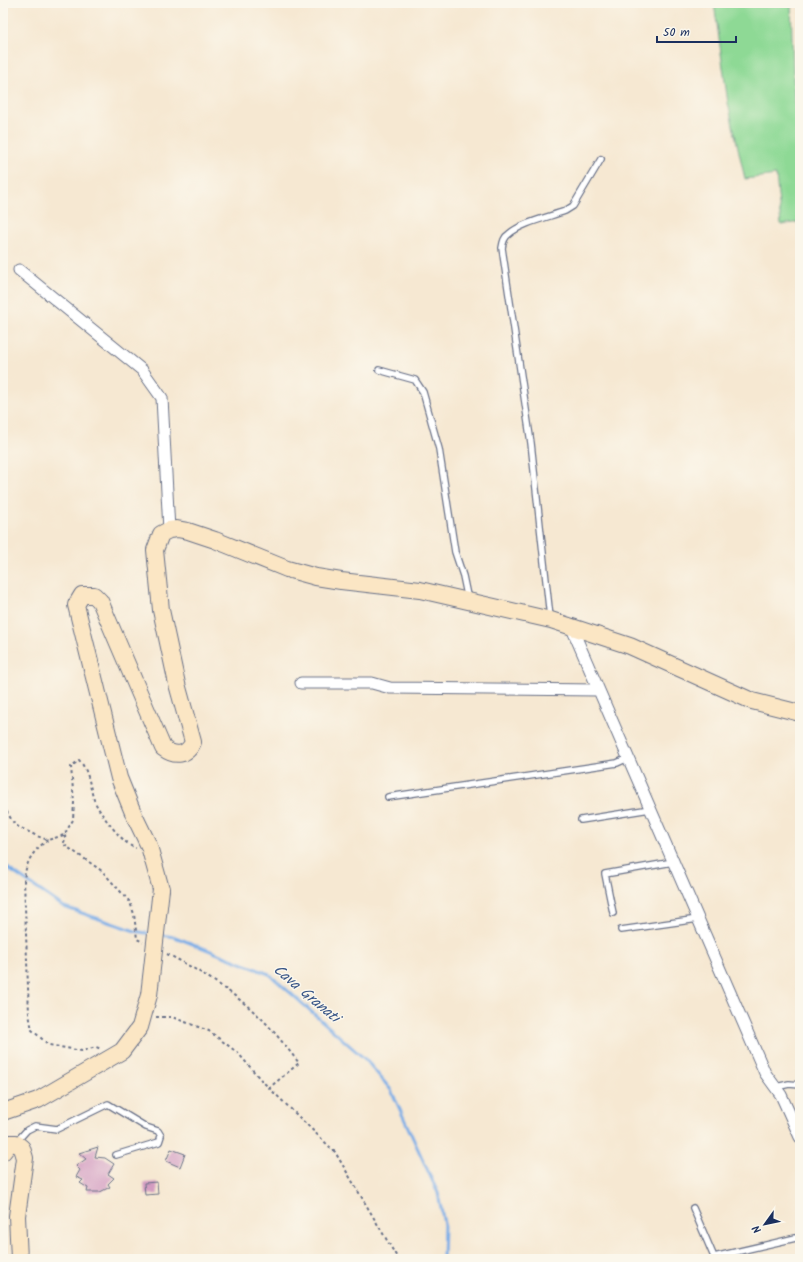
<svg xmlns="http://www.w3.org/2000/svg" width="803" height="1262" font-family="Kalam,sans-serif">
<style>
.green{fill:#8ed995;stroke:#54847a}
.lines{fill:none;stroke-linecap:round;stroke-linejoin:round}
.stream{stroke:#7aade7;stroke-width:3}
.building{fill:#d39cc1}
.lane-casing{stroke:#687087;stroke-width:8}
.street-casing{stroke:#687087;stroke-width:13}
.secondary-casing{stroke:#687087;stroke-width:18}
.path{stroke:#687087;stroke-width:2;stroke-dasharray:3 3;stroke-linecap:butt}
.lane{stroke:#fff;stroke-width:5.5}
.street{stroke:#fff;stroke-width:11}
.secondary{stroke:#fbe6c4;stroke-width:16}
.secondary-bridge-casing{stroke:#687087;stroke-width:18;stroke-linecap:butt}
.secondary-bridge{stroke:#fbe6c4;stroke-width:16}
.labels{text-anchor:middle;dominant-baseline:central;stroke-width:3;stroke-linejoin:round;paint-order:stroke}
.water-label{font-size:15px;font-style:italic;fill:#385587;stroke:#fbf7ec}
</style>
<rect width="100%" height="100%" fill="#fbf7ec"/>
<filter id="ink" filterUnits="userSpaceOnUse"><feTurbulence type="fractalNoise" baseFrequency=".025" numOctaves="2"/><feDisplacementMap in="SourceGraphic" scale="8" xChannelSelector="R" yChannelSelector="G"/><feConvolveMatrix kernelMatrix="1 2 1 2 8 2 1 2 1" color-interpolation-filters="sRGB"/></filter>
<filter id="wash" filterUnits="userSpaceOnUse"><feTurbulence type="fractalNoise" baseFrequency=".012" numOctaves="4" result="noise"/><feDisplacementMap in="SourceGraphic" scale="16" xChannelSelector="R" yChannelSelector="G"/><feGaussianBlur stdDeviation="0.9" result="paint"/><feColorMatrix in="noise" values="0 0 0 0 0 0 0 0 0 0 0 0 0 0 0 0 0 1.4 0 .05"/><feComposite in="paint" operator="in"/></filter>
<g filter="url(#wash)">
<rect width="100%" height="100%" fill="#f6e8d2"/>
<path class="green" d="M 714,3 L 791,3 L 794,104 L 800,105 L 800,222 L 781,225 L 776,175 L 745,179 L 728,103 Z"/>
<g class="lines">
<path class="stream" d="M 3,863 L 10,870 L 64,907 L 135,931 L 151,934
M 160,935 L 175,937 L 269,974 L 366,1060 L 391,1090 L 438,1193 L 444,1224 L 443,1259"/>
</g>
<g id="blocks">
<path class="building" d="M 98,1147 L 95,1157 L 105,1158 L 114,1164 L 108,1174 L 114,1178 L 108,1184 L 110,1187 L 100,1192 L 87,1192 L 88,1188 L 80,1183 L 83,1180 L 76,1177 L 80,1170 L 76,1166 L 86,1159 L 79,1153 Z
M 171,1149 L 185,1154 L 180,1167 L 166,1161 Z
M 157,1182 L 158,1194 L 145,1195 L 144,1183 Z"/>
</g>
</g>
<g filter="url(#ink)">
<use href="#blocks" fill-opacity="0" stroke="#687087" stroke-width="1"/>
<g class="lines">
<defs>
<path id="lane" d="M 379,370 L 415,380 L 423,392 L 439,449 L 455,552 L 463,576 L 468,600
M 550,617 L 531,443 L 502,248 C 503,242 504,237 509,234 C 521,223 549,217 565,211 L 573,206 L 601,159
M 388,797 L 617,763 L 628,758
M 581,820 L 650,809
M 613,913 L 605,874 L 673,862
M 621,930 L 698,919
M 776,1087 L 789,1084 L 800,1085
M 17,1141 L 27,1130 L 35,1126 L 57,1129 L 108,1104 L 146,1127 L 158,1131 L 161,1136 L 159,1142 L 116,1155
M 693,1208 L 714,1257 L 800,1237"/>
<path id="street" d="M 19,270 L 142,370 L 162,398 L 169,530
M 571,626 L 765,1073 L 781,1095 L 800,1137
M 301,683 L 372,683 L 390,688 L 598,690"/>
<path id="secondary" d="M 161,889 L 149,846 L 134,815 L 119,778 L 76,605 L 82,595 L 94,595 L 100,601 L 163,748 C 175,757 187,756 193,742 L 177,684 L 161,610 L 155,550 L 161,534 L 169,530 L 177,529 L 188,531 L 215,540 L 287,569 L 316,577 L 341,581 L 420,590 L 551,620 L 630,646 L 752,701 L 800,713
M 3,1112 L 38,1100 L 122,1051 L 140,1027 L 149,995
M 3,1152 L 10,1143 L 16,1143 L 22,1148 L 25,1158 L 17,1216 L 19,1259"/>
</defs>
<use href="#lane" class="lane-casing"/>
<use href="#street" class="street-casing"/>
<use href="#secondary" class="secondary-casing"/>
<path class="path" d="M 3,806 L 15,825 L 37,836 L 48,840 L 64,835 L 73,820 L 74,802 L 71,767 L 79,760 C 92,775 88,790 97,806 C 102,816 126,847 136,848
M 64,835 L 66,838 L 63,844 L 102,871 L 130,902 L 134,914 L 137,939 L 143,942
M 48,840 C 32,851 26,862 24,880 L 29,1014 L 32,1030 L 49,1045 L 82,1051 L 96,1047 L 101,1049
M 167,954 C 201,971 233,992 261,1018 C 275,1032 287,1048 299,1063 L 269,1088
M 156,1017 L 172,1017 L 209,1031 L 238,1053 L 262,1081 L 335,1152 L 398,1259"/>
<use href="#lane" class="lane"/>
<use href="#street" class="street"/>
<use href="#secondary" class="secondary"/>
<defs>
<path id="secondary-bridge" d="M 149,995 L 161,889"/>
</defs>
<use href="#secondary-bridge" class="secondary-bridge-casing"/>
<use href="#secondary-bridge" class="secondary-bridge"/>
</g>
</g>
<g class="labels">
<g class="water-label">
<text transform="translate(306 994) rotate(40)">Cava Granati</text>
</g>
</g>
<rect width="803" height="1262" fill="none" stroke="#fbf7ec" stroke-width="16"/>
<g transform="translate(765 1224) rotate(237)" stroke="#fbf7ec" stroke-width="3" paint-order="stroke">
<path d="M0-3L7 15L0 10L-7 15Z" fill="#1b2f5e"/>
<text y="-6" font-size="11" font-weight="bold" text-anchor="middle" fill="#1b2f5e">N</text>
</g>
<path d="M657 36v6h79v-6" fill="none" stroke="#1b2f5e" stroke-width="2"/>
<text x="663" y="36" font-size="12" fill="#1b2f5e" stroke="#fbf7ec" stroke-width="3" paint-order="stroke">50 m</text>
</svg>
